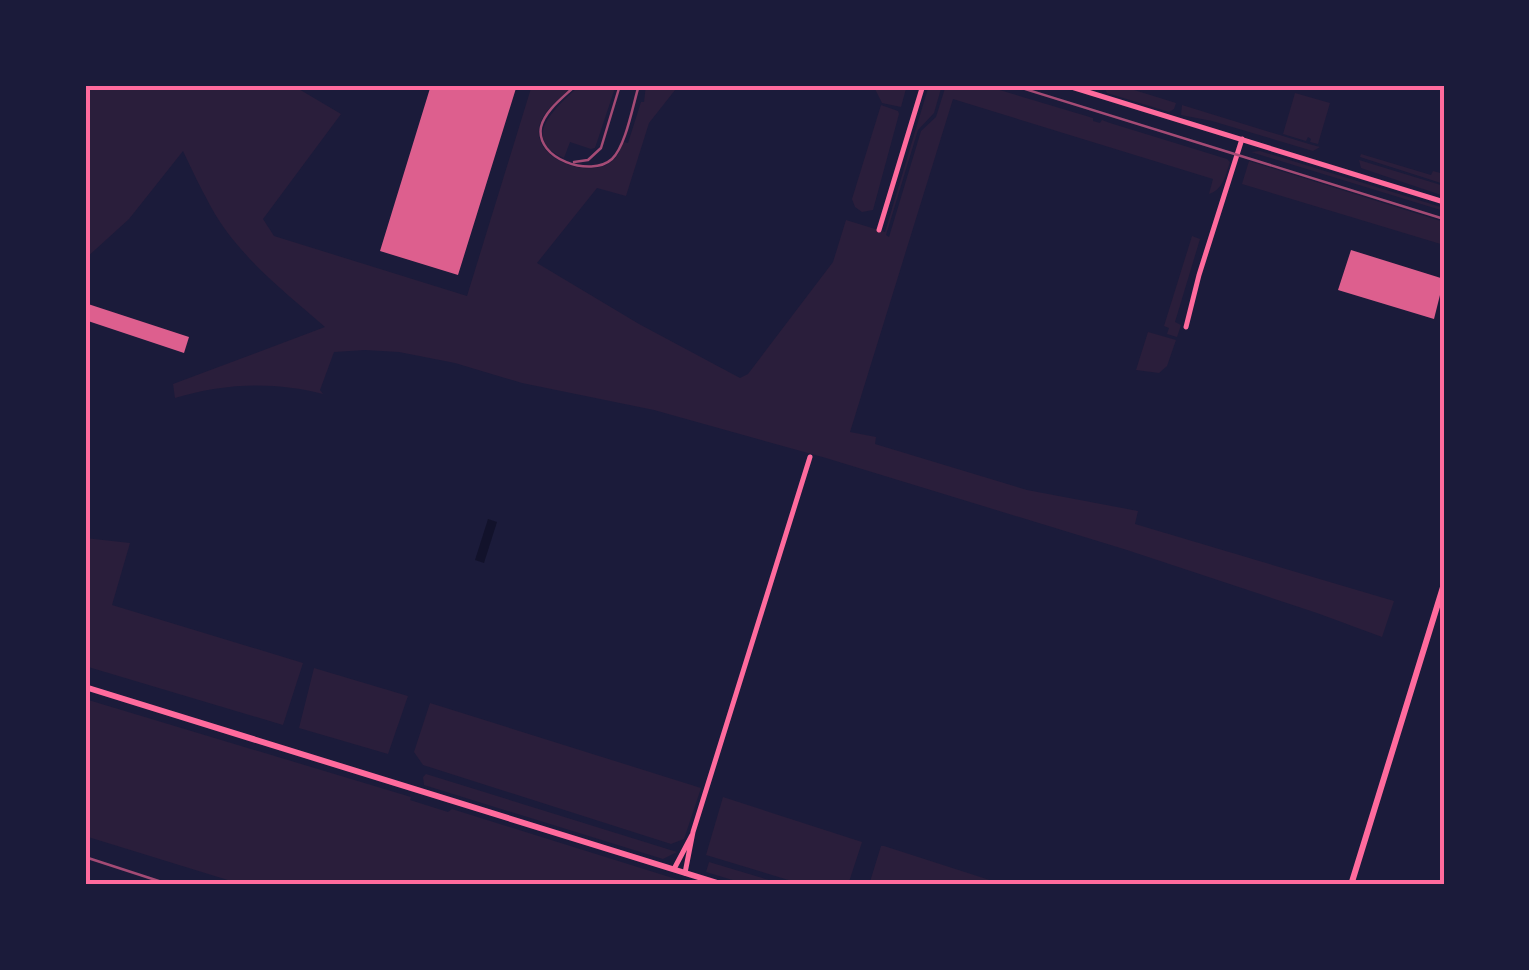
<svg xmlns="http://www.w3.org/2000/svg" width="1529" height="970" font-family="Ubuntu,sans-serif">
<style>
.green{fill:#2a1e3b}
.water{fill:#12122b}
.building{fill:#dd5f8e}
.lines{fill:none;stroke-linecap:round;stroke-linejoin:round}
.minor{stroke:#ff6b9d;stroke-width:5}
.tertiary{stroke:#ff6b9d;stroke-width:6}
.secondary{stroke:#ff6b9d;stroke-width:6}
.tram{stroke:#a44b75;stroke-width:2.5}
.rail{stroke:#a44b75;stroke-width:2.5}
.neatline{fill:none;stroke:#ff6b9d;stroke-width:4}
</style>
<rect width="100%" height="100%" fill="#1b1b3a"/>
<path class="green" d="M 85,85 L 292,85 L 341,114 L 263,219 L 274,236 L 467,296 L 532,85 L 574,85 C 562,97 542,110 539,128 C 534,160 589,179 611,162 C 618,157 620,150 623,142 L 628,143 L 641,102 L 644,102 L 646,85 L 679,85 L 649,123 L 626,196 L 597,188 L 537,263 L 639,324 L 740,378 L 748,374 L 833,262 L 846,220 L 885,232 L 929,85 L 942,85 L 934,113 L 918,130 L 886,235 L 889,237 L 921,131 L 936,117 L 946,85 L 983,85 L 1093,118 L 1093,121 L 1100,123 L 1102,120 L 1110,123 L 1227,159 L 1230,162 C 1226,174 1223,190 1209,194 L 1213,179 L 953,99 L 850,432 L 876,437 L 875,444 L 1027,490 L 1138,511 L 1135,524 L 1394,601 L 1382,637 L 1317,613 L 1127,550 L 826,458 L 654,410 L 522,383 L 455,363 L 399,352 L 365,350 L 334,352 L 320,390 L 323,394 C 275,381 223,383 175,398 L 173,384 L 325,327 C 284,291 238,256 211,207 C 201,189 192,170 183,151 L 129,219 L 85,259 Z
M 580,85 L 616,85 L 595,148 L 591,149 L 570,142 L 564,158 C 517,138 559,105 580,85 Z
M 873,85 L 907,85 L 901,107 L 882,103 Z
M 1103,85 L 1118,85 L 1176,103 L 1174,109 L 1169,112 L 1107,93 Z
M 1295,93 L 1330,103 L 1318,144 L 1310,142 L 1311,139 L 1308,137 L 1306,141 L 1283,134 Z
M 881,105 L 898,111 L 899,114 L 873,210 L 862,212 L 855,207 L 852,199 Z
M 1182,105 L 1309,144 L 1320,147 L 1313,151 L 1212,121 L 1181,115 Z
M 1260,151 L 1444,208 L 1444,211 L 1251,152 Z
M 1361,154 L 1431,175 L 1433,171 L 1444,174 L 1444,184 L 1360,157 Z
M 1359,160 L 1444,186 L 1444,196 L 1361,168 Z
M 1249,161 L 1444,222 L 1444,245 L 1242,184 Z
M 1192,236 L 1200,239 L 1175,322 L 1181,325 L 1177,337 L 1167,334 L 1169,328 L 1164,326 Z
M 1148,332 L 1176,340 L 1167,366 L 1159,373 L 1136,370 Z
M 85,538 L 130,543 L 112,605 L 303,663 L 283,725 L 85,666 Z
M 314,668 L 408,696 L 388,754 L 299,728 Z
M 85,699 L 411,797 L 410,800 L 448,812 L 452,809 L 695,885 L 244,885 L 85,836 Z
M 430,703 L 701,788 L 684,839 L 671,844 L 423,765 L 414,752 Z
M 426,774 L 677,852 L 663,859 L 424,785 L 423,777 Z
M 723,797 L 862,842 L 848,885 L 805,885 L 706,855 Z
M 881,846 L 884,846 L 1005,885 L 869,885 Z
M 709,862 L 779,883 L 780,885 L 749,885 L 706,872 Z"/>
<path class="water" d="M 488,519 L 497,522 L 484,563 L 475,560 Z"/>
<path class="building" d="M 431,85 L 517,85 L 458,275 L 380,251 Z
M 1351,250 L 1444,279 L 1434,319 L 1338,290 Z
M 85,303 L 189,337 L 184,353 L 85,320 Z"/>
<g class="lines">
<path class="minor" d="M 1065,85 L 1444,202
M 879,230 L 923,85
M 1186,327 L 1199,275 L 1242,139
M 674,869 L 692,835
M 685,873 L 693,832 L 810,457"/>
<path class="tertiary" d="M 1351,885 L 1444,584"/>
<path class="secondary" d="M 85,687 L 724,885"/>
<path class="tram" d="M 576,85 C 565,96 545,110 541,127 C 535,159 591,178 612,159 C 626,146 633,104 639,85
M 1012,85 L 1444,219
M 574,162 L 588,160 L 601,148 L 620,85"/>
<path class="rail" d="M 85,857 L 171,885"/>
</g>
<rect width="1529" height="970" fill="none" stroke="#1b1b3a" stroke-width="175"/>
<rect x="88" y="88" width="1354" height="794" class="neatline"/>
</svg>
